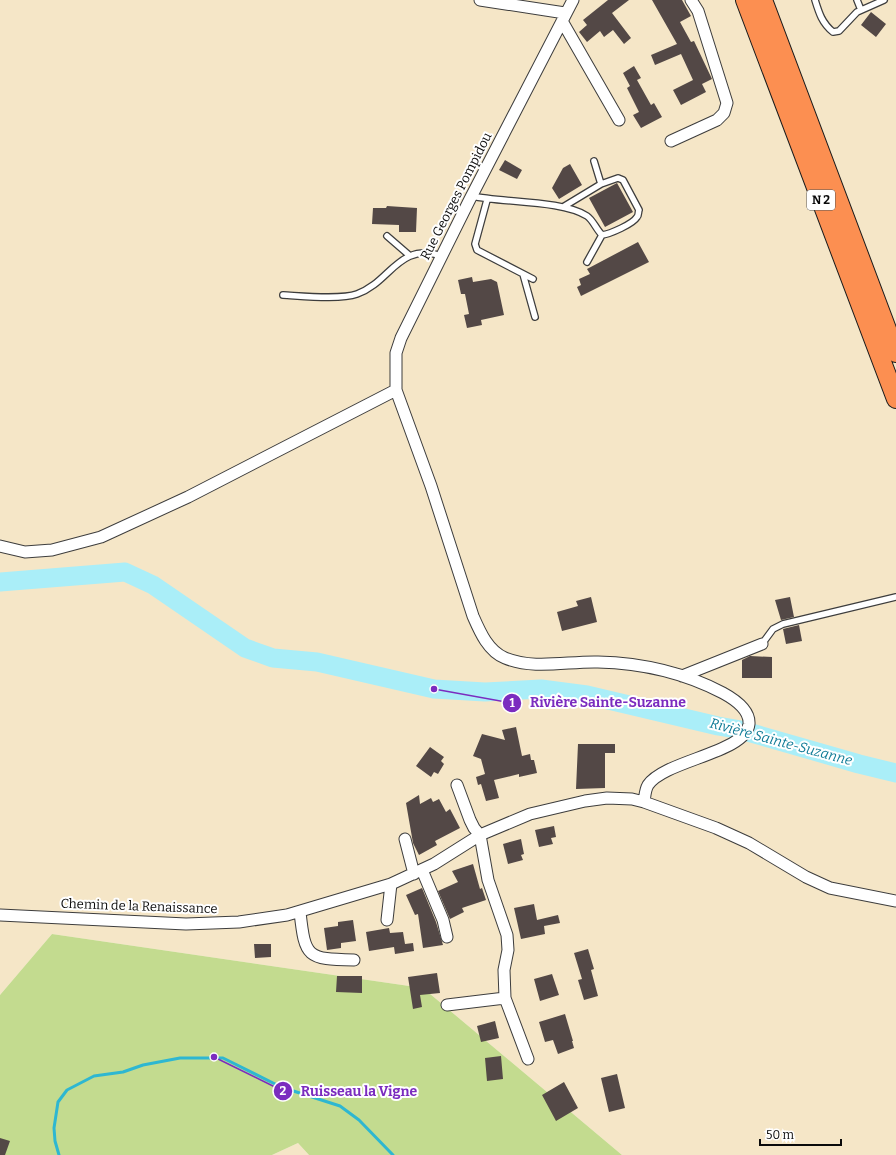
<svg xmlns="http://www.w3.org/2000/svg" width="896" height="1155" font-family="Bitter,serif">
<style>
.farmland{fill:#f5e6c7}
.forest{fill:#c3db8f}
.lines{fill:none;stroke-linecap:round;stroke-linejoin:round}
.stream{stroke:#2eb7d1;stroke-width:3}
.river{stroke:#aaeef8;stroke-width:19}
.building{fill:#534846}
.service-casing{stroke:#3d3d3d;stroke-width:8}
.minor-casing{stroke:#3d3d3d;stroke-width:13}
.trunk-casing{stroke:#1b1b1b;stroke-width:20}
.service{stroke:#fff;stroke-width:5.5}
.minor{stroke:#fff;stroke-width:11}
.trunk{stroke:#fc8f51;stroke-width:18}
.labels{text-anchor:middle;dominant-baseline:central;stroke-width:4;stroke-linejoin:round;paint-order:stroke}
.shield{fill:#fff;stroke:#545454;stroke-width:1}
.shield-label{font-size:12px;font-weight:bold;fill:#0a0a0a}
.street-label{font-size:13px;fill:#0a0a0a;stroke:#fff}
.water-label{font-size:14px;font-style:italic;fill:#117c97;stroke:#fff}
.leader{fill:none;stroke:#7b2cbf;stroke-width:1.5}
.callout-dot{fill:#7b2cbf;stroke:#fff;stroke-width:1.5}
.mark-label{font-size:12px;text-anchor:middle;font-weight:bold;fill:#fff}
.callout-label{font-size:14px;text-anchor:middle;font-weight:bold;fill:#7b2cbf;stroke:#fff;stroke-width:4;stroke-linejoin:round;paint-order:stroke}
</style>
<rect width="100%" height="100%" fill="#fff4e7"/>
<path class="farmland" d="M 0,0 L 896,0 L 896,1155 L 622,1155 L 423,988 L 52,934 L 0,995 Z
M 298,1143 L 309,1155 L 272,1155 Z"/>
<path class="forest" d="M 52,934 L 423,988 L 622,1155 L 309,1155 L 298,1143 L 272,1155 L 0,1155 L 0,995 Z"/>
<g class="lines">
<path class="stream" d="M 59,1155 L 55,1141 L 54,1128 L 58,1102 L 67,1090 L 94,1076 L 123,1072 L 143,1065 L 180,1058 L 223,1058 L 281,1087 L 340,1106 L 359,1120 L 393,1155"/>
<path class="river" d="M 0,582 L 125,572 L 153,585 L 245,648 L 273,658 L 317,662 L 434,689 L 485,692 L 541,689 L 587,695 L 718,726 L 741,730 L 859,764 L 896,773"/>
</g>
<path class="building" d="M 608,0 L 629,0 L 612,13 L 631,38 L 624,44 L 613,30 L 604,37 L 600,31 L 587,42 L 579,32 L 587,25 L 583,20 Z
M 652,0 L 682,0 L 691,16 L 680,22 L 691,42 L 694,41 L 712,79 L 702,84 L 706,92 L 681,105 L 673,90 L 693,80 L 681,54 L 655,65 L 651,55 L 677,44 Z
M 871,12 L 886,24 L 876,37 L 861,25 Z
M 634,66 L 641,78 L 637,80 L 651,105 L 654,103 L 662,117 L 641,128 L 633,115 L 639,112 L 627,88 L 630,86 L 623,73 Z
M 505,160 L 522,170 L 517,179 L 499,170 Z
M 570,164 L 582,185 L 559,199 L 552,188 L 563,168 Z
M 617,183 L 633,212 L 605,227 L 589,198 Z
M 387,206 L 417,208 L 416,232 L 399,232 L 399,225 L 372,224 L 373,208 L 386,208 Z
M 638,242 L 649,262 L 581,296 L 577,287 L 581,285 L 579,279 L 590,274 L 587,269 Z
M 472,277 L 473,282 L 491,279 L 497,282 L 504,315 L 481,320 L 482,325 L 467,328 L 464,315 L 469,314 L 465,294 L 461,294 L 458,280 Z
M 591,597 L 597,622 L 562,631 L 557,612 L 578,606 L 576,601 Z
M 790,597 L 794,617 L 781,620 L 775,600 Z
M 799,625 L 802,641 L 786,644 L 783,629 Z
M 750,656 L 772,657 L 772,678 L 742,678 L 742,660 Z
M 516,727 L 522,756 L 530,754 L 531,760 L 534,760 L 537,773 L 519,777 L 519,774 L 494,780 L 499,798 L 486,801 L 481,784 L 478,785 L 476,777 L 485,774 L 481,759 L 473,756 L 482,734 L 505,740 L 502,730 Z
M 578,744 L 615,744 L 615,753 L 605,753 L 605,788 L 576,789 Z
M 430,747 L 444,757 L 441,761 L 444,764 L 438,774 L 434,772 L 431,777 L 416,766 Z
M 419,795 L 420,804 L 431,798 L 433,802 L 439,799 L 446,812 L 450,809 L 460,828 L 435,841 L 437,845 L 419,855 L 413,843 L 406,803 Z
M 554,826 L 556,837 L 551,838 L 553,844 L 539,847 L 535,830 Z
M 521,839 L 524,854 L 521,855 L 523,860 L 508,864 L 503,844 Z
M 473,864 L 480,889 L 482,888 L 486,900 L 462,908 L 464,912 L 450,919 L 438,891 L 458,882 L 452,871 Z
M 422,888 L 436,922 L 443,945 L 423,948 L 418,914 L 415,915 L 406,895 Z
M 534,904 L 537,920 L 558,915 L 560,923 L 544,926 L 545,934 L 521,939 L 514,908 Z
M 353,920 L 356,941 L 341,943 L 341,948 L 327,950 L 324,928 L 338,926 L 338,922 Z
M 389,928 L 390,933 L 403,932 L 405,944 L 413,943 L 414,951 L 395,954 L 394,947 L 369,951 L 366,932 Z
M 254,944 L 271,944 L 271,957 L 255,958 Z
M 588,949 L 594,969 L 591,970 L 598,996 L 584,1000 L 578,980 L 582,979 L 574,953 Z
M 437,973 L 440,993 L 420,995 L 422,1007 L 413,1009 L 408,977 Z
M 552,974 L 559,995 L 540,1001 L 534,979 Z
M 337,976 L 362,976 L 362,993 L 336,992 Z
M 565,1014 L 573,1041 L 572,1041 L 574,1048 L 558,1054 L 553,1040 L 545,1042 L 539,1022 Z
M 495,1021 L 499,1038 L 481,1042 L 477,1026 Z
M 501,1056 L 503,1079 L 487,1081 L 485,1058 Z
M 617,1074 L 625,1108 L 609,1112 L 601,1078 Z
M 564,1082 L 578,1108 L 556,1121 L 542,1095 Z
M 0,1138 L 10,1141 L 5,1155 L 0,1155 Z"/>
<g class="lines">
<defs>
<path id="service" d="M 815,0 C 819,13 822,23 833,32 L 839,31 L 857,12 L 884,0
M 857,0 L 861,10
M 472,196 C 503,203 562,200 587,216 C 593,220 596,229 602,235 C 610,234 633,224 637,217 C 639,215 638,212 639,210 L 623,180 L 618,178 L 601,184
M 487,200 L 475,244 L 477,250 L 533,279
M 563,207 L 601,184 L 594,161
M 387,236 L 409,255
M 587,262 L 602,235
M 523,274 L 535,317
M 283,295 C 302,296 341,300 357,294 C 391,282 398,242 442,256
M 762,644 L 773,629 L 783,624 L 896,597"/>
<path id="minor" d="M 480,0 L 565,13
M 573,0 L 469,201 L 401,338 L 396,353 L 396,390 L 431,486 L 473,616 C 480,632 488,651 505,658 C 534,670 568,661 598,662 C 641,663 685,673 723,693 C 734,699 750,710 749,724 C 746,753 665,760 648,785 C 645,790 645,796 644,802
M 562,21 L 619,120
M 671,141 L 717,120 L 724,113 L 727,103 L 698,11 L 691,0
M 0,546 L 25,552 L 52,550 L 101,537 L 188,497 L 396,390
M 682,676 L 762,644
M 457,785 L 470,820 L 474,828 L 480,835 L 488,880 L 507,935 L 508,950 L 504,970 L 505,998 L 528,1059
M 405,839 L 414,874
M 422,870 L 443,920 L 447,937
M 300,912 C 305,958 307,959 354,960
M 0,915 L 186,924 L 239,922 L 287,915 L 391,884 L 434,864 L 480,835 L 530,814 L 585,801 L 607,798 L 632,799 L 644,802 L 716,828 L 749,843 L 806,877 L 830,888 L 896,901
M 387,920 L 391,884
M 447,1005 L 505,998"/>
<path id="trunk" d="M 745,0 L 896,399
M 763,0 L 896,353"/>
</defs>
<use href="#service" class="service-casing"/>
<use href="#minor" class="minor-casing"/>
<use href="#trunk" class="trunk-casing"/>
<use href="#service" class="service"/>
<use href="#minor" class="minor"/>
<use href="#trunk" class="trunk"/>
</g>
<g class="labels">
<rect class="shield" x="807" y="190" width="28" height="20" rx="3"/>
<g class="shield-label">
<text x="821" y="200">N 2</text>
</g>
<g class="street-label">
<text transform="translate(456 196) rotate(-63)">Rue Georges Pompidou</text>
<text transform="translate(139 906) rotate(2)">Chemin de la Renaissance</text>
</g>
<g class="water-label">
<text transform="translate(781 742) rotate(15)">Rivière Sainte-Suzanne</text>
</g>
</g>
<path class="leader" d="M434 689L512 703M214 1057L283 1091"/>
<g class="callout-dot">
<circle cx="434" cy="689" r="4"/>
<circle cx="214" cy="1057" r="4"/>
<circle cx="512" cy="703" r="10"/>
<circle cx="283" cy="1091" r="10"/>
</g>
<g class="mark-label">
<text x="512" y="707">1</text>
<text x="283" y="1095">2</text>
</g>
<g class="callout-label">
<text x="608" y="707">Rivière Sainte-Suzanne</text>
<text x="359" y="1096">Ruisseau la Vigne</text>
</g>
<path d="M760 1139v6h81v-6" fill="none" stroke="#0a0a0a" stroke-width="2"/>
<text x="766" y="1139" font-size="12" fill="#0a0a0a" stroke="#ffffff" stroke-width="3" paint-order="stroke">50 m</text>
</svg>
